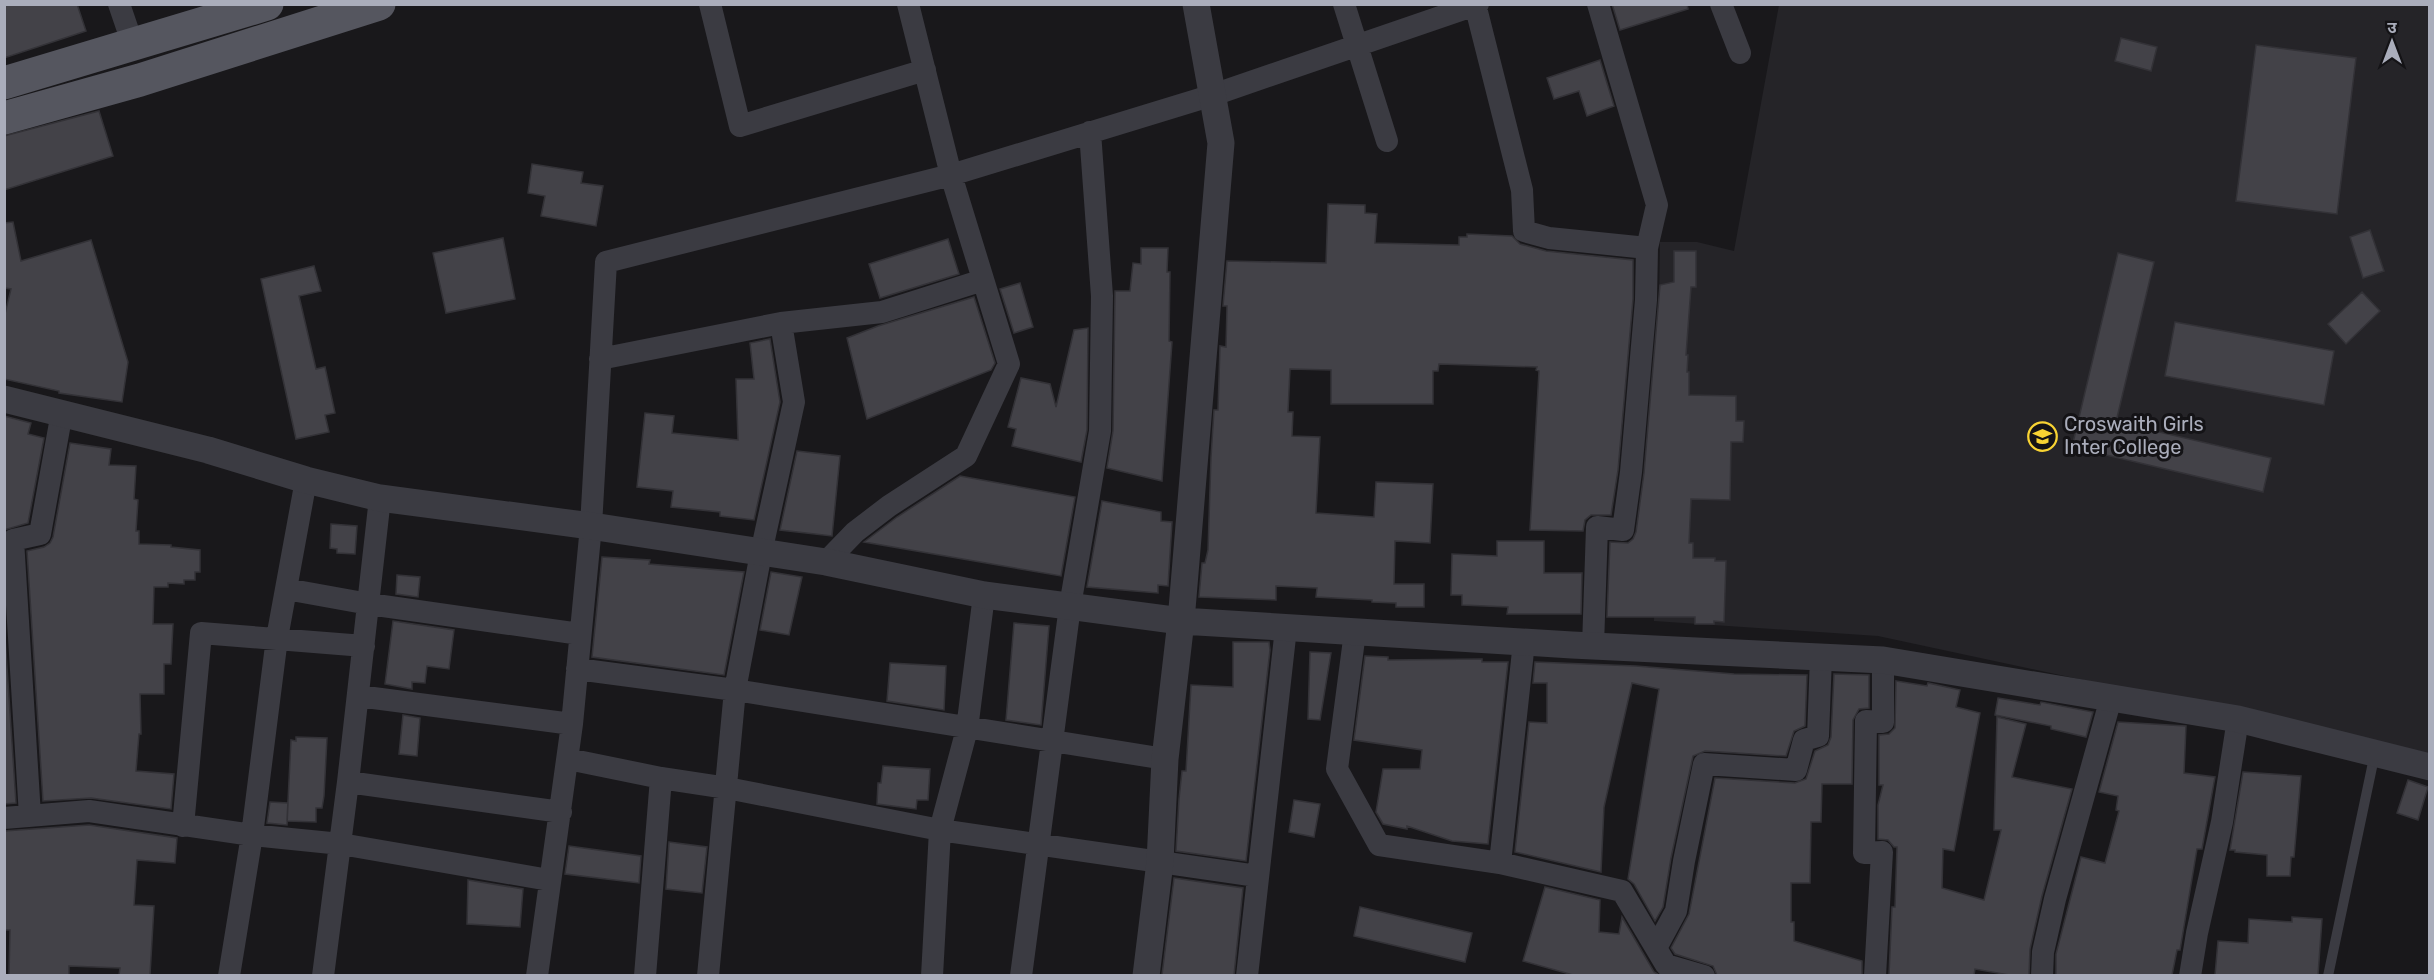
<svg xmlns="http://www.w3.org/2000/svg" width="2434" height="980" font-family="Rubik,'Noto Sans Devanagari',sans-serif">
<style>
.built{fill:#252428}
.building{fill:#434248;stroke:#333237;stroke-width:1.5}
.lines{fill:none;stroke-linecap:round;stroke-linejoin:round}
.service{stroke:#3b3b42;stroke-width:10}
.minor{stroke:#3b3b42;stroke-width:22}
.tertiary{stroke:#3b3b42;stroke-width:27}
.primary{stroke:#55565f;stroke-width:33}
.labels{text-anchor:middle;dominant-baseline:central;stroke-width:6;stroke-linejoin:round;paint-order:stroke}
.poi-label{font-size:20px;fill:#aaadbb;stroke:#141316;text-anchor:start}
</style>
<rect width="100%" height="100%" fill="#19181b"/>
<path class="built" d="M 1779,5 L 2429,5 L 2429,754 L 1878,636 L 1654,621 L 1660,242 L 1697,242 L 1734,251 Z"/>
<path class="building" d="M 4,4 L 77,4 L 86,31 L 4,58 Z
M 1612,4 L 1687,4 L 1688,9 L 1620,30 Z
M 2121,38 L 2157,47 L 2151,71 L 2115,61 Z
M 2256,45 L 2356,58 L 2337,214 L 2236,201 Z
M 1600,60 L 1614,106 L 1587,116 L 1579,91 L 1554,99 L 1547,78 Z
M 99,111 L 113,156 L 4,190 L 4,136 Z
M 532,164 L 583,172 L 581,183 L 603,186 L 596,226 L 541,216 L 545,196 L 528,193 Z
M 1328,204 L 1365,205 L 1365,213 L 1377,214 L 1375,243 L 1459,245 L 1459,237 L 1467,237 L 1467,234 L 1512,236 L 1520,244 L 1546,251 L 1633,260 L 1633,299 L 1618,470 L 1611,515 L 1591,515 L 1585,520 L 1583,531 L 1530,530 L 1539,371 L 1536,370 L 1537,367 L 1439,364 L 1438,371 L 1433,371 L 1433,404 L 1331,404 L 1331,370 L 1290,369 L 1288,412 L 1293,412 L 1292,436 L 1320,437 L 1316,513 L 1374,517 L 1376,482 L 1433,484 L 1430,543 L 1395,541 L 1394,584 L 1424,584 L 1424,607 L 1396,607 L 1396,603 L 1372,602 L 1372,600 L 1316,597 L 1317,588 L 1276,586 L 1276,600 L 1199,597 L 1202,563 L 1205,563 L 1208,550 L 1211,457 L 1214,410 L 1218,410 L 1220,346 L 1226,347 L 1227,306 L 1223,306 L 1227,261 L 1326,263 Z
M 13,222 L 21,261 L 91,240 L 128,362 L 122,402 L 59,393 L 59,391 L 4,379 L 4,318 L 11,289 L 4,288 L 4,223 Z
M 2370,230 L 2384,271 L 2363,278 L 2350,237 Z
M 503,238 L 515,299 L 446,313 L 433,253 Z
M 948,239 L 959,274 L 880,298 L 869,264 Z
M 1141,248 L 1168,248 L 1167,272 L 1170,272 L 1169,341 L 1172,342 L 1162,481 L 1107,468 L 1113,431 L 1115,291 L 1130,291 L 1133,263 L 1141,264 Z
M 1674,251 L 1696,251 L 1696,287 L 1691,287 L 1686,355 L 1688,355 L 1687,372 L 1689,372 L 1689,395 L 1736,396 L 1736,421 L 1744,421 L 1743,442 L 1731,442 L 1730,500 L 1691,499 L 1689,543 L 1693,543 L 1693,558 L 1715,558 L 1715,561 L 1726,561 L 1724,622 L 1714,621 L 1714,624 L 1695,624 L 1695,617 L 1607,617 L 1610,542 L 1628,543 L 1633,539 L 1636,532 L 1644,473 L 1660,285 L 1674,282 Z
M 2118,253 L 2154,262 L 2116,422 L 2271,458 L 2263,492 L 2072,447 Z
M 314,266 L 321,291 L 299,296 L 316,369 L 325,367 L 335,413 L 325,415 L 329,432 L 296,439 L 261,279 Z
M 1020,283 L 1033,327 L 1014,333 L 1000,289 Z
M 2362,292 L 2380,311 L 2346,344 L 2328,324 Z
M 974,297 L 995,363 L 991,370 L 867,419 L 847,338 L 878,326 Z
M 2175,322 L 2334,351 L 2324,405 L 2165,376 Z
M 1088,328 L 1087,430 L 1081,462 L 1012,446 L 1016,429 L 1008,427 L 1021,378 L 1050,384 L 1056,407 L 1074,330 Z
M 770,339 L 780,402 L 754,520 L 720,516 L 720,512 L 671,507 L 673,491 L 637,487 L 645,413 L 674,416 L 672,433 L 738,440 L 736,379 L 754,379 L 750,343 Z
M 4,416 L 31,423 L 28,434 L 44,438 L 28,523 L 4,530 Z
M 70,443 L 111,449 L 109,465 L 136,466 L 134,499 L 138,500 L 136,531 L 139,531 L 139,544 L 171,545 L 171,547 L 200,550 L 200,572 L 195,572 L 195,580 L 184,580 L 184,584 L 168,583 L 168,587 L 154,587 L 153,624 L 173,624 L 171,664 L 164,664 L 164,694 L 140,694 L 141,734 L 139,734 L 136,771 L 174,774 L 171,809 L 91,798 L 43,801 L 27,551 L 44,547 L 50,543 L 53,537 Z
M 797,451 L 840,456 L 832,536 L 780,530 Z
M 960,476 L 1075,497 L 1061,576 L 864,542 L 897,517 Z
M 1102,501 L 1161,512 L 1161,521 L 1172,522 L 1168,586 L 1158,585 L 1158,593 L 1087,587 Z
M 331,524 L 357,526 L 355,554 L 337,553 L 337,549 L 330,548 Z
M 1497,541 L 1544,541 L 1544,573 L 1582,573 L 1581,614 L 1507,614 L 1508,607 L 1462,605 L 1462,595 L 1451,595 L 1452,554 L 1497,556 Z
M 602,557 L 650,560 L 649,564 L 744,572 L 724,675 L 592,657 Z
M 771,572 L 802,577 L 789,635 L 760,630 Z
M 397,575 L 420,577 L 418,597 L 396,594 Z
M 393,621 L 454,630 L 449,669 L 427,666 L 425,683 L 412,682 L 412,689 L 385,684 Z
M 4,622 L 16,803 L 4,804 Z
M 1014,623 L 1049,626 L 1041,725 L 1006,720 Z
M 1233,642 L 1269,642 L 1270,650 L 1246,861 L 1176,851 L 1179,799 L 1182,771 L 1186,771 L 1191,685 L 1233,687 Z
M 1310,652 L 1331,653 L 1320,720 L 1308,719 Z
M 1365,656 L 1388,657 L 1388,660 L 1482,659 L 1482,662 L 1508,662 L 1488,844 L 1452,841 L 1407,826 L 1407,829 L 1383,824 L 1376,812 L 1383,769 L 1420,769 L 1422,750 L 1354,740 Z
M 1535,662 L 1636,666 L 1734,674 L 1807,675 L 1805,726 L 1794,731 L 1786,756 L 1705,751 L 1693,756 L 1671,858 L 1663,907 L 1655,921 L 1634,884 L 1628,879 L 1659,689 L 1632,683 L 1604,807 L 1601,872 L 1515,852 L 1529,722 L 1547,723 L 1547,683 L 1533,683 Z
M 890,663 L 946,666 L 944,710 L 887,701 Z
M 1834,674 L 1869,675 L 1869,708 L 1859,709 L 1853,720 L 1852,784 L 1822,784 L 1821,822 L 1811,822 L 1810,883 L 1791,883 L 1791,922 L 1794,922 L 1794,941 L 1862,961 L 1862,975 L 1717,975 L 1713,966 L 1675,954 L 1671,948 L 1689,914 L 1715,778 L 1795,783 L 1806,779 L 1815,751 L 1828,745 L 1831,737 Z
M 1896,681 L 1927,686 L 1928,683 L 1960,690 L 1956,707 L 1980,713 L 1954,851 L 1943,849 L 1942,888 L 1984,900 L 2001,830 L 1994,830 L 1997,717 L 2026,724 L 2012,777 L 2072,789 L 2042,896 L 2030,949 L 2029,975 L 2009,975 L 1975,969 L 1974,975 L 1889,975 L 1892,907 L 1895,907 L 1897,847 L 1894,847 L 1888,840 L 1878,839 L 1878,805 L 1883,785 L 1879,785 L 1879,735 L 1889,734 L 1895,728 Z
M 1998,698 L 2040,705 L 2041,702 L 2093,712 L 2086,737 L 2051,729 L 2051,726 L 1995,715 Z
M 403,715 L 420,718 L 417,756 L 399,754 Z
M 2118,722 L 2186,726 L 2184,773 L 2215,777 L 2202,849 L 2197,849 L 2180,950 L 2177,950 L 2172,975 L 2056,975 L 2056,954 L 2081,857 L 2105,863 L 2119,811 L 2116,810 L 2118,796 L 2099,792 Z
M 296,737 L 327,738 L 324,796 L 322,808 L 316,808 L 316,822 L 287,821 L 291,740 L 296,741 Z
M 883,766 L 930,769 L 928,800 L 917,800 L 916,809 L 877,804 L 878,783 L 881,783 Z
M 2243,772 L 2301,776 L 2294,857 L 2291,857 L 2290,876 L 2267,876 L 2267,855 L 2235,852 L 2235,850 L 2230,850 Z
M 2408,780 L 2428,787 L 2418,820 L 2397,813 Z
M 1294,800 L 1320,804 L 1314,837 L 1289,832 Z
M 270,802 L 288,803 L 287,825 L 267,823 Z
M 89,825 L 177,838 L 175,863 L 137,860 L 134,905 L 154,906 L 150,975 L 119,975 L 120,968 L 69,966 L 69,975 L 9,975 L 10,930 L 4,930 L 4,831 Z
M 669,842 L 707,847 L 702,893 L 666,889 Z
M 569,846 L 641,856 L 639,883 L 565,874 Z
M 1174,878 L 1243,888 L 1234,975 L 1162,975 Z
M 468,880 L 523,889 L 520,927 L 467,924 Z
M 1545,887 L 1600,900 L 1599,932 L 1619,934 L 1622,917 L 1654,972 L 1659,975 L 1573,975 L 1523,961 Z
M 1360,907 L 1472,933 L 1465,962 L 1354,936 Z
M 2292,917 L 2322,919 L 2318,975 L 2215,975 L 2218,941 L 2248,943 L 2249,919 L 2292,922 Z"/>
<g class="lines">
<path class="service" d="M 2328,976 L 2375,753"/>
<path class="minor" d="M 119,4 L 133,45
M 710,4 L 740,126 L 925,70
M 1344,4 L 1387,141
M 1475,4 L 1522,190 L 1524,231 L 1549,238 L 1647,248
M 1721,4 L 1740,53
M 600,359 L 781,323 L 882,312 L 983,280
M 826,562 L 855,532 L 889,506 L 966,456 L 1009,364 L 951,175 L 908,4
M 286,589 L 369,604 L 580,634
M 1355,632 L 1337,769 L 1379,845 L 1500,863 L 1622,891 L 1666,965 L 1704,976
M 1593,646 L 1597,527 L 1623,530 L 1631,472 L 1646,300 L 1647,248 L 1657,205 L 1598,4
M 577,669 L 735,690 L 1165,759
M 358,696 L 572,724
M 568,759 L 661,778 L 727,788 L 940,830 L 1257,876
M 348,782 L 561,812
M 30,816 L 13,540 L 40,534 L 62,412
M 4,818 L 89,811 L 252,835 L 341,844 L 549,880
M 183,826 L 201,633 L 364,646
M 1500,863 L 1524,642
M 1656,948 L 1676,911 L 1684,861 L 1704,764 L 1796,770 L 1804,740 L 1818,736 L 1821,657
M 229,976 L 252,835 L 277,638 L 306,480
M 323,976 L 348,782 L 380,498
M 537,976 L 572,724 L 591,526 L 606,262 L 951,175 L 1213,95 L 1478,4
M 645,976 L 661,778
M 708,976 L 735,690 L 761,553 L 794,402 L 781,323
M 932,976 L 940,830 L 967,729 L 984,595
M 1021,976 L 1070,606 L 1100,431 L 1102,296 L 1090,132
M 1247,976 L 1286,628
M 1875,976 L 1882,852 L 1864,853 L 1866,721 L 1883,722 L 1883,660
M 2042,976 L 2043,952 L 2055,899 L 2111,698
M 2190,976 L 2197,933 L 2222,822 L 2238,719"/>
<path class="tertiary" d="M 4,399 L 208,450 L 306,480 L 380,498 L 591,526 L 826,562 L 984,595 L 1181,621 L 1572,645 L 1883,660 L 2238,719 L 2430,767
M 1146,976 L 1160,862 L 1165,759 L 1181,621 L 1221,143 L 1196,4"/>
<path class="primary" d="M 4,83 L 267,4
M 4,118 L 140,80 L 379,4"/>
</g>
<defs>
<symbol id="university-ring" viewBox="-11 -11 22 22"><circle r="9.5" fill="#141316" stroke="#f8d333" stroke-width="1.5"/><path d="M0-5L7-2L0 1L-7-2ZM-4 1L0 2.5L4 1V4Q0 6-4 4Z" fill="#f8d333"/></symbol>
</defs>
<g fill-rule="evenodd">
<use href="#university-ring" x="2026" y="420" width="33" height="33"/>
</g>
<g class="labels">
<g class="poi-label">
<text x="2064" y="424">Croswaith Girls<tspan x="2064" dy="23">Inter College</tspan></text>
</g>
</g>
<rect width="2434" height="980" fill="none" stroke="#aaadbb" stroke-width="12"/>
<g transform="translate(2392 42)" stroke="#141316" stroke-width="4.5" paint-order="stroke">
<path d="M0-4.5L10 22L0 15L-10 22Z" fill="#aaadbb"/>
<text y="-9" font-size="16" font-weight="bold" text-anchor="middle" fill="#aaadbb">उ</text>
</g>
</svg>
